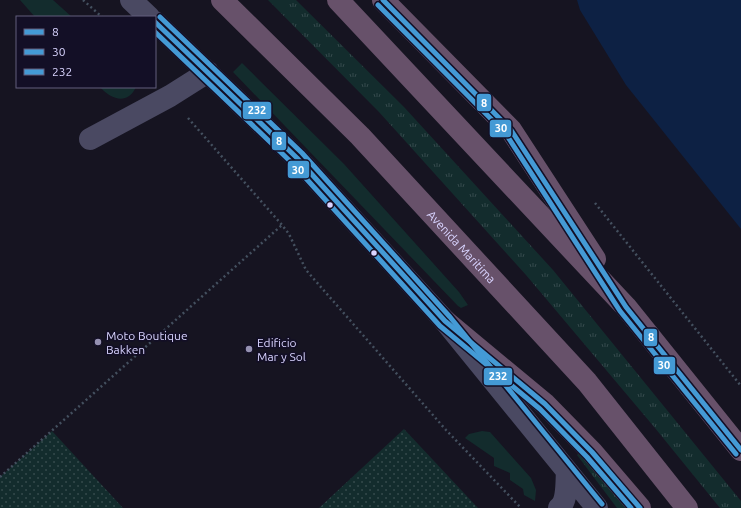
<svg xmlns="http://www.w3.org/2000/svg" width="741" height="508" font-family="Ubuntu,sans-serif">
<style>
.grass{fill:url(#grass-tufts)}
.park{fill:url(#park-dots)}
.garden{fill:#132c2d}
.water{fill:#0d2144}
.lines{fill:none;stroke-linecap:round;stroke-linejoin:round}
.path{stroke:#44505f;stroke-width:2.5;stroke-dasharray:2 3;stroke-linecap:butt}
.minor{stroke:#4a4962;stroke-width:22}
.highway{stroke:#67516a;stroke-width:22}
.bus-1-casing{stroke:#130f26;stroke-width:8}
.bus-2-casing{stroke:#130f26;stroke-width:8}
.bus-3-casing{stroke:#130f26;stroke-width:8}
.bus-1{stroke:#449ad5;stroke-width:5}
.bus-2{stroke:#449ad5;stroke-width:5}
.bus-3{stroke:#449ad5;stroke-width:5}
.bus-dot{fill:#d9d4ff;stroke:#130f26;stroke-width:1.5}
.poi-dot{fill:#9591b1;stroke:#130f26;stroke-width:1.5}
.labels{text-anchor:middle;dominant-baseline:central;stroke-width:3.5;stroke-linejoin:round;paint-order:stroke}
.street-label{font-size:12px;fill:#d9d4ff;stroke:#130f26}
.poi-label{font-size:12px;fill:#d9d4ff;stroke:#130f26;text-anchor:start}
.line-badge{stroke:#130f26;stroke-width:1.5}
.badge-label{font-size:11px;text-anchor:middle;font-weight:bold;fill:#fff}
</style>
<defs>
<pattern id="grass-tufts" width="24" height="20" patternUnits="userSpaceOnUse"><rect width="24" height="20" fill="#132c2d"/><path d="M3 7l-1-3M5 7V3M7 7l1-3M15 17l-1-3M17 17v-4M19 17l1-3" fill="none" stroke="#354a4c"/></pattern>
<pattern id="park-dots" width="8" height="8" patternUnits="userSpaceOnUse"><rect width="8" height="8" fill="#132c2d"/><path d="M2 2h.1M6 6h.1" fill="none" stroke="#354a4c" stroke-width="1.8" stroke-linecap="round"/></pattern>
</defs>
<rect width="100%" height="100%" fill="#161421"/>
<path class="grass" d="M 268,0 L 296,0 L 404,107 L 553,270 L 741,501 L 741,508 L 720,508 L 655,428 L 526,275 L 379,112 Z
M 580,452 L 630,508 L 617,508 L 577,455 Z"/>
<path class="park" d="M 404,429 L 478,508 L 319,508 Z
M 52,431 L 123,508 L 0,508 L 0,477 Z"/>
<path class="garden" d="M 20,0 L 53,0 L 72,17 L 35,17 Z
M 242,63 L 344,164 L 459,292 L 468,305 L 461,308 L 458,306 L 233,72 Z
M 100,87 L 136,87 C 127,106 111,99 100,87 Z
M 482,431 L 490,432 L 531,478 L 536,490 L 535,501 L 524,495 L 523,489 L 510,480 L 510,473 L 494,466 L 494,458 L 465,438 L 469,434 Z"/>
<path class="water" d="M 577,0 L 741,0 L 741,229 L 626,85 L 580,10 Z"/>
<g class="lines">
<path class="path" d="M 83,0 L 102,17
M 188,118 L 282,225 L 289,234 L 306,270 L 446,430 L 521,508
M 595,203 L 741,386
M 0,477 L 282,225"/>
<path class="minor" d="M 131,0 L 149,17
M 155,22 L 297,158 L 445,321 L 597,508
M 90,139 L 170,96 L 208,72
M 559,508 C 568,501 566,482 567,471"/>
<g class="highway">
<path id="s1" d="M 222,0 L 360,136 L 587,382 L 687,508"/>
<path d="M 338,0 L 626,307 L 741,450"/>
<path d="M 383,0 L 511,130 L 595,259"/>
<path d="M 445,321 L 545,404 L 592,452 L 640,508"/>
</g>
<defs>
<path id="bus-1" d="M 383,0 L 511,130 L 626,307 L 741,450
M 155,22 L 297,158 L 445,321 L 545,404 L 592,452 L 640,508"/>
<path id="bus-2" d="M 378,5 L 506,134 L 620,311 L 736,454
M 155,32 L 292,163 L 440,326 L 540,409 L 587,457 L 631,508"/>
<path id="bus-3" d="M 160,17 L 302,153 L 450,317 L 602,504"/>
</defs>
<use href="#bus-1" class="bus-1-casing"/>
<use href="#bus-2" class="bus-2-casing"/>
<use href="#bus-3" class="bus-3-casing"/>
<use href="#bus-1" class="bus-1"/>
<use href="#bus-2" class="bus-2"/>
<use href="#bus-3" class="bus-3"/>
</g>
<g class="bus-dot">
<circle cx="330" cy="205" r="3.5"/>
<circle cx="374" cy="253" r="3.5"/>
</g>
<g class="poi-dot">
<circle cx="98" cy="342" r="4"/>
<circle cx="249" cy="349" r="4"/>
</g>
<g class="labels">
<g class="street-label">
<text stroke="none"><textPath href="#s1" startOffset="344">Avenida Maritima</textPath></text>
</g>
<g class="poi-label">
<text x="106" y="335">Moto Boutique<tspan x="106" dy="14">Bakken</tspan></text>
<text x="257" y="342">Edificio<tspan x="257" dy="14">Mar y Sol</tspan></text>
</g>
</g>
<g class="line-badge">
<rect x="476" y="93" width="16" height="19" rx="4" fill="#449ad5"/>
<rect x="242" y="101" width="30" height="19" rx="4" fill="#449ad5"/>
<rect x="489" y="119" width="23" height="19" rx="4" fill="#449ad5"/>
<rect x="271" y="131" width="16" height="20" rx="4" fill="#449ad5"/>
<rect x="287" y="160" width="23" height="19" rx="4" fill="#449ad5"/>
<rect x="643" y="328" width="15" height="19" rx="4" fill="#449ad5"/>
<rect x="653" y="356" width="23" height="19" rx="4" fill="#449ad5"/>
<rect x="483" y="367" width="30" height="19" rx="4" fill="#449ad5"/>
</g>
<g class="badge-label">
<text x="484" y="107">8</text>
<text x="257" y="114">232</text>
<text x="501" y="132">30</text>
<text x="279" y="145">8</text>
<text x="298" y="174">30</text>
<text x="651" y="341">8</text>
<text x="664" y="369">30</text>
<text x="498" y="380">232</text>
</g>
<rect x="16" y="16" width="140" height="72" fill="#130f26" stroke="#625e7d"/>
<rect x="24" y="29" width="20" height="6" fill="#449ad5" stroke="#625e7d"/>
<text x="52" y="36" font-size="12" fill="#d9d4ff">8</text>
<rect x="24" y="49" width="20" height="6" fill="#449ad5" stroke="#625e7d"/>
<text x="52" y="56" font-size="12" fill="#d9d4ff">30</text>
<rect x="24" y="69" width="20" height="6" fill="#449ad5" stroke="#625e7d"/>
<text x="52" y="76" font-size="12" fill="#d9d4ff">232</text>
</svg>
